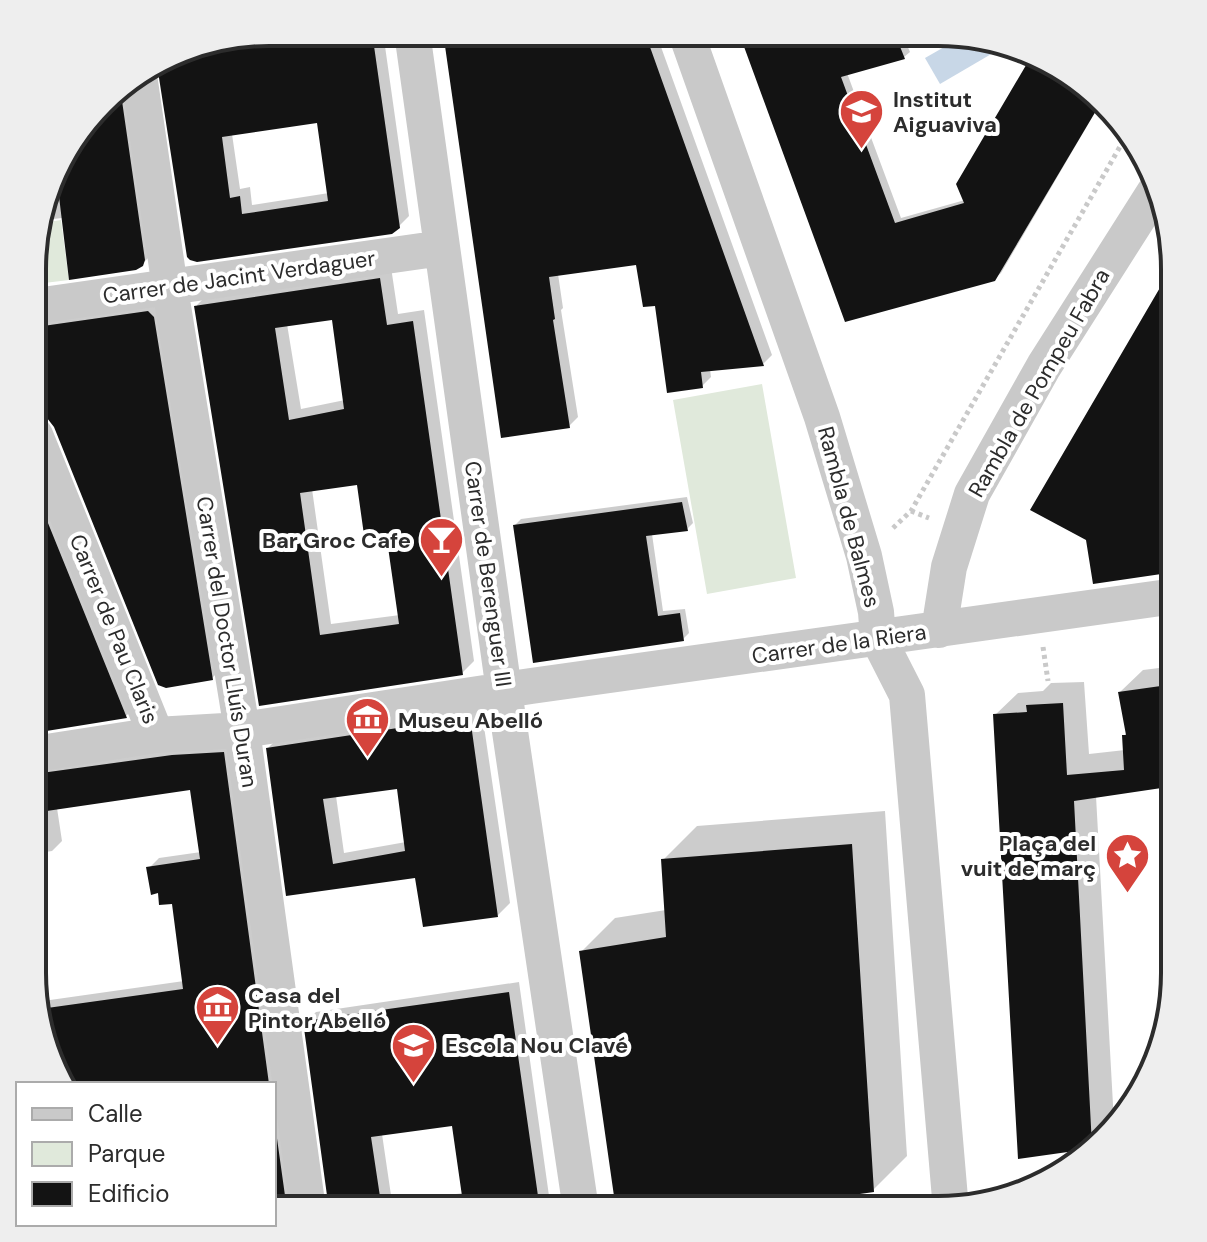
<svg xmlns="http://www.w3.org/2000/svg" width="1207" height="1242" font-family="'DM Sans',sans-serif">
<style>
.green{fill:#e0e9db}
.water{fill:#c8d7e7}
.shadow{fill:#0003;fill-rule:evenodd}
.building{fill:#131313;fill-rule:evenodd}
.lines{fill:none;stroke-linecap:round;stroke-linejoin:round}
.path{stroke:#c9c9c9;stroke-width:5;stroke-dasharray:4 4;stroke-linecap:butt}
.street{stroke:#c9c9c9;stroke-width:36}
.labels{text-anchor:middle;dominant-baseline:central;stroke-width:8;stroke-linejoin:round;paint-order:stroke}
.poi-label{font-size:22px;font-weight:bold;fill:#2c2c2c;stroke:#fff;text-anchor:start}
.street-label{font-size:22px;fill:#2c2c2c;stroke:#fff}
.rim{fill:none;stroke:#2c2c2c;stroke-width:4}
</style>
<rect width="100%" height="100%" fill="#fff"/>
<path class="green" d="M 61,220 L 69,280 L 36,284 L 36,224 Z
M 762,384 L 796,578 L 707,594 L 673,400 Z"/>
<path class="water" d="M 967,34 L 986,40 L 993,53 L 940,84 L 925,58 Z"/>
<path class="shadow" d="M 269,32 L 383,32 L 409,216 L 398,227 L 197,260 L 158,64 L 192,45 ZM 319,121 L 329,193 L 252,205 L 250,187 L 240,189 L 232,134 Z
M 445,32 L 656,33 L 772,355 L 763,364 L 710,369 L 711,377 L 702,386 L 657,304 L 638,262 L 558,274 L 563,308 L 561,310 L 578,417 L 569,426 Z
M 742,33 L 902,34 L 910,52 L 904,57 L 847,73 L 901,218 L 965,200 L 1100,104 L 1001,273 L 994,279 L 846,320 Z
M 130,81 L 153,253 L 142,264 L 62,218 L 37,221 L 64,150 L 113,91 Z
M 391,267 L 398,314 L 424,310 L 474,661 L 462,673 L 261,704 L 197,305 L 209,293 ZM 333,318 L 345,400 L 301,409 L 287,324 ZM 359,482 L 387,531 L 400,615 L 331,624 L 312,489 Z
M 158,302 L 222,668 L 212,678 L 56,426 L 48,416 L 35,412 L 36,318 Z
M 35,458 L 136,706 L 126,716 L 34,731 Z
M 687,497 L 693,523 L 687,529 L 652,534 L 663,611 L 685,609 L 689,633 L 683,639 L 515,525 L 521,519 Z
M 1175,666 L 1175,784 L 1096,796 L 1114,1123 L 1091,1147 L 1020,1157 L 995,715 L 1018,693 L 1043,691 L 1051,683 L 1084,682 L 1089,754 L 1125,750 L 1124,736 L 1127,732 L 1120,692 L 1143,670 Z
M 481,706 L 510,903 L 498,915 L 417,875 L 288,894 L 268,748 L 280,736 ZM 398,786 L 406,842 L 344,853 L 336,796 Z
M 233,743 L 300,1210 L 274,1210 L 274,1084 L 65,1084 L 32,988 L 33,960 L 43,1001 L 184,981 L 173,901 L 160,891 L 149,868 L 159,858 L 201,852 L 191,788 L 57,808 L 62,841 L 52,851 L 33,854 L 34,762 Z
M 885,811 L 907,1156 L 873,1190 L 581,952 L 615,918 L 666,910 L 663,860 L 697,826 Z
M 519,982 L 551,1210 L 331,1210 L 305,1022 L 316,1012 ZM 454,1124 L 464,1193 L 392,1202 L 382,1134 Z"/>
<path class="building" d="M 269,32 L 372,32 L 400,228 L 392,234 L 197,262 L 190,260 L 187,257 L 157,65 L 192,45 ZM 317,123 L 328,201 L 242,214 L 240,196 L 230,198 L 222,137 Z
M 443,32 L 511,33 L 512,40 L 555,33 L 645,33 L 764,366 L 701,372 L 703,388 L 667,393 L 655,306 L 643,307 L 636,265 L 549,277 L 555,319 L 553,320 L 570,428 L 501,438 Z
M 739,33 L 895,34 L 905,59 L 841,77 L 895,223 L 964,203 L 956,184 L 1032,55 L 1057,64 L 1100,104 L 995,281 L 845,322 Z
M 120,87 L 145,260 L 143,266 L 136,270 L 69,280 L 56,171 L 64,150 L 113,91 Z
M 1175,262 L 1175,572 L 1093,584 L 1086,540 L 1030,510 Z
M 380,278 L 387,325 L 413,321 L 463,675 L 259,706 L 194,306 ZM 332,320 L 344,409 L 289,420 L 275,328 ZM 357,485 L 364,535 L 386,533 L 399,624 L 320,635 L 300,493 Z
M 148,311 L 154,317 L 213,680 L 166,688 L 158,685 L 54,427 L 47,418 L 35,414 L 36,327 Z
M 35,491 L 127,718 L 34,733 Z
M 682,502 L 688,531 L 646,536 L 658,616 L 680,613 L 684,641 L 533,663 L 513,525 Z
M 1175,684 L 1175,786 L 1074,801 L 1092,1146 L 1089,1149 L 1018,1159 L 993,714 L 1027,712 L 1026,705 L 1063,703 L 1067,775 L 1124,770 L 1122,735 L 1126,735 L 1118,692 Z
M 470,717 L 498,917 L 423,927 L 415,878 L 286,896 L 266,748 ZM 397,789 L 405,851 L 333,864 L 323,799 Z
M 224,752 L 269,1084 L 65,1084 L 40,1009 L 183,989 L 172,904 L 159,905 L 158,893 L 151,895 L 146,867 L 200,859 L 190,790 L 33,813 L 34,774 L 172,755 Z
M 852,844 L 874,1192 L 745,1210 L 616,1210 L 579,951 L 666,937 L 661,859 Z
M 509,992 L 540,1210 L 464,1210 L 452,1126 L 371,1137 L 382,1210 L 329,1210 L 303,1021 Z
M 274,1117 L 287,1210 L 274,1210 Z"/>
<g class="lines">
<path class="path" d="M 911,511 L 929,518
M 893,528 L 911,511 L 1129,131
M 1043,647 L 1048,681"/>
<path class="street" d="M 412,32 L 504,691 L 581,1210
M 686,33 L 822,417 L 864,556 L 876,612 L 878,638 L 907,695 L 951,1210
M 139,75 L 170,288 L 242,730 L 308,1210
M 36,306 L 442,248
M 35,435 L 156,735
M 939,630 L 949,567 L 972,494 L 1044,366 L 1154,193
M 34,754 L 156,735 L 242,730 L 531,686 L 1175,596"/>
</g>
<defs>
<symbol id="school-pin" viewBox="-11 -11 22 30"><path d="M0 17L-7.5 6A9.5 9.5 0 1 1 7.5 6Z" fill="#d5443c" stroke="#fff"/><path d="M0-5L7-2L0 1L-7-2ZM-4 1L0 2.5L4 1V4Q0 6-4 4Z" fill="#fff"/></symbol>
<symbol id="bar-pin" viewBox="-11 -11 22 30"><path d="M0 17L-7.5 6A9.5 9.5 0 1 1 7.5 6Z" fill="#d5443c" stroke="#fff"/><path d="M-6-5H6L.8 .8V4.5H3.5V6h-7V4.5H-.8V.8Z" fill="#fff"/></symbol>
<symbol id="museum-pin" viewBox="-11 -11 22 30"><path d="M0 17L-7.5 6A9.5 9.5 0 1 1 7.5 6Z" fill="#d5443c" stroke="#fff"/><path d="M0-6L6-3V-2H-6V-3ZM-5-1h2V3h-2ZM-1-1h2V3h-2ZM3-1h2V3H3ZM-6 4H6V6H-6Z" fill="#fff"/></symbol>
<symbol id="sight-pin" viewBox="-11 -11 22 30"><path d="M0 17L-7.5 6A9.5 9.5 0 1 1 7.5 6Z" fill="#d5443c" stroke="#fff"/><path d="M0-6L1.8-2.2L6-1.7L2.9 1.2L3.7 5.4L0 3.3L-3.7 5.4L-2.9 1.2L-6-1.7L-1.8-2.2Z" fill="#fff"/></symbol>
</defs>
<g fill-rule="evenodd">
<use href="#school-pin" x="836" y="86" width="51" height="69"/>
<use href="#bar-pin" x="416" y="514" width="51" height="69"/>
<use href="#museum-pin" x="342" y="694" width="51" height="69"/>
<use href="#sight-pin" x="1102" y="830" width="51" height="69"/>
<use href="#museum-pin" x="192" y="982" width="51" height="69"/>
<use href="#school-pin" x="388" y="1020" width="51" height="69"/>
</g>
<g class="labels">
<g class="poi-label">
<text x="893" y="99">Institut<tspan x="893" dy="25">Aiguaviva</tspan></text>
<text x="411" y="540" text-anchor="end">Bar Groc Cafe</text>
<text x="398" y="720">Museu Abelló</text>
<text x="1096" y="843" text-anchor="end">Plaça del<tspan x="1096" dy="25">vuit de març</tspan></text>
<text x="248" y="995">Casa del<tspan x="248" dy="25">Pintor Abelló</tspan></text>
<text x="445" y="1045">Escola Nou Clavé</text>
</g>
<g class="street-label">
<text transform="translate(239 277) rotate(-8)">Carrer de Jacint Verdaguer</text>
<text transform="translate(1039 383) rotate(-60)">Rambla de Pompeu Fabra</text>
<text transform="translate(849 517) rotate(75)">Rambla de Balmes</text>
<text transform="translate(488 574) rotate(82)">Carrer de Berenguer III</text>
<text transform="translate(114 629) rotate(68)">Carrer de Pau Claris</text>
<text transform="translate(227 642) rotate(81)">Carrer del Doctor Lluís Duran</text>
<text transform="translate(839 644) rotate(-8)">Carrer de la Riera</text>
</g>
</g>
<path d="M0 0H1207V1242H0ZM269 46H938A223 223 0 0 1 1161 269V973A223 223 0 0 1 938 1196H269A223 223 0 0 1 46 973V269A223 223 0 0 1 269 46Z" fill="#eee" fill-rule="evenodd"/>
<path class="rim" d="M269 46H938A223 223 0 0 1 1161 269V973A223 223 0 0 1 938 1196H269A223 223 0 0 1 46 973V269A223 223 0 0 1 269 46Z"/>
<rect x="16" y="1082" width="260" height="144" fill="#ffffff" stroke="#ababab" stroke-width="2"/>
<rect x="32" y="1108" width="40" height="12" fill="#c9c9c9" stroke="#ababab" stroke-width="2"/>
<text x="88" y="1122" font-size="24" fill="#2c2c2c">Calle</text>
<rect x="32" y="1142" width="40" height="24" fill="#e0e9db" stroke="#ababab" stroke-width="2"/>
<text x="88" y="1162" font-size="24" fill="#2c2c2c">Parque</text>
<rect x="32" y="1182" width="40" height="24" fill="#131313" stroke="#ababab" stroke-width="2"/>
<text x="88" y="1202" font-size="24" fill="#2c2c2c">Edificio</text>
</svg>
